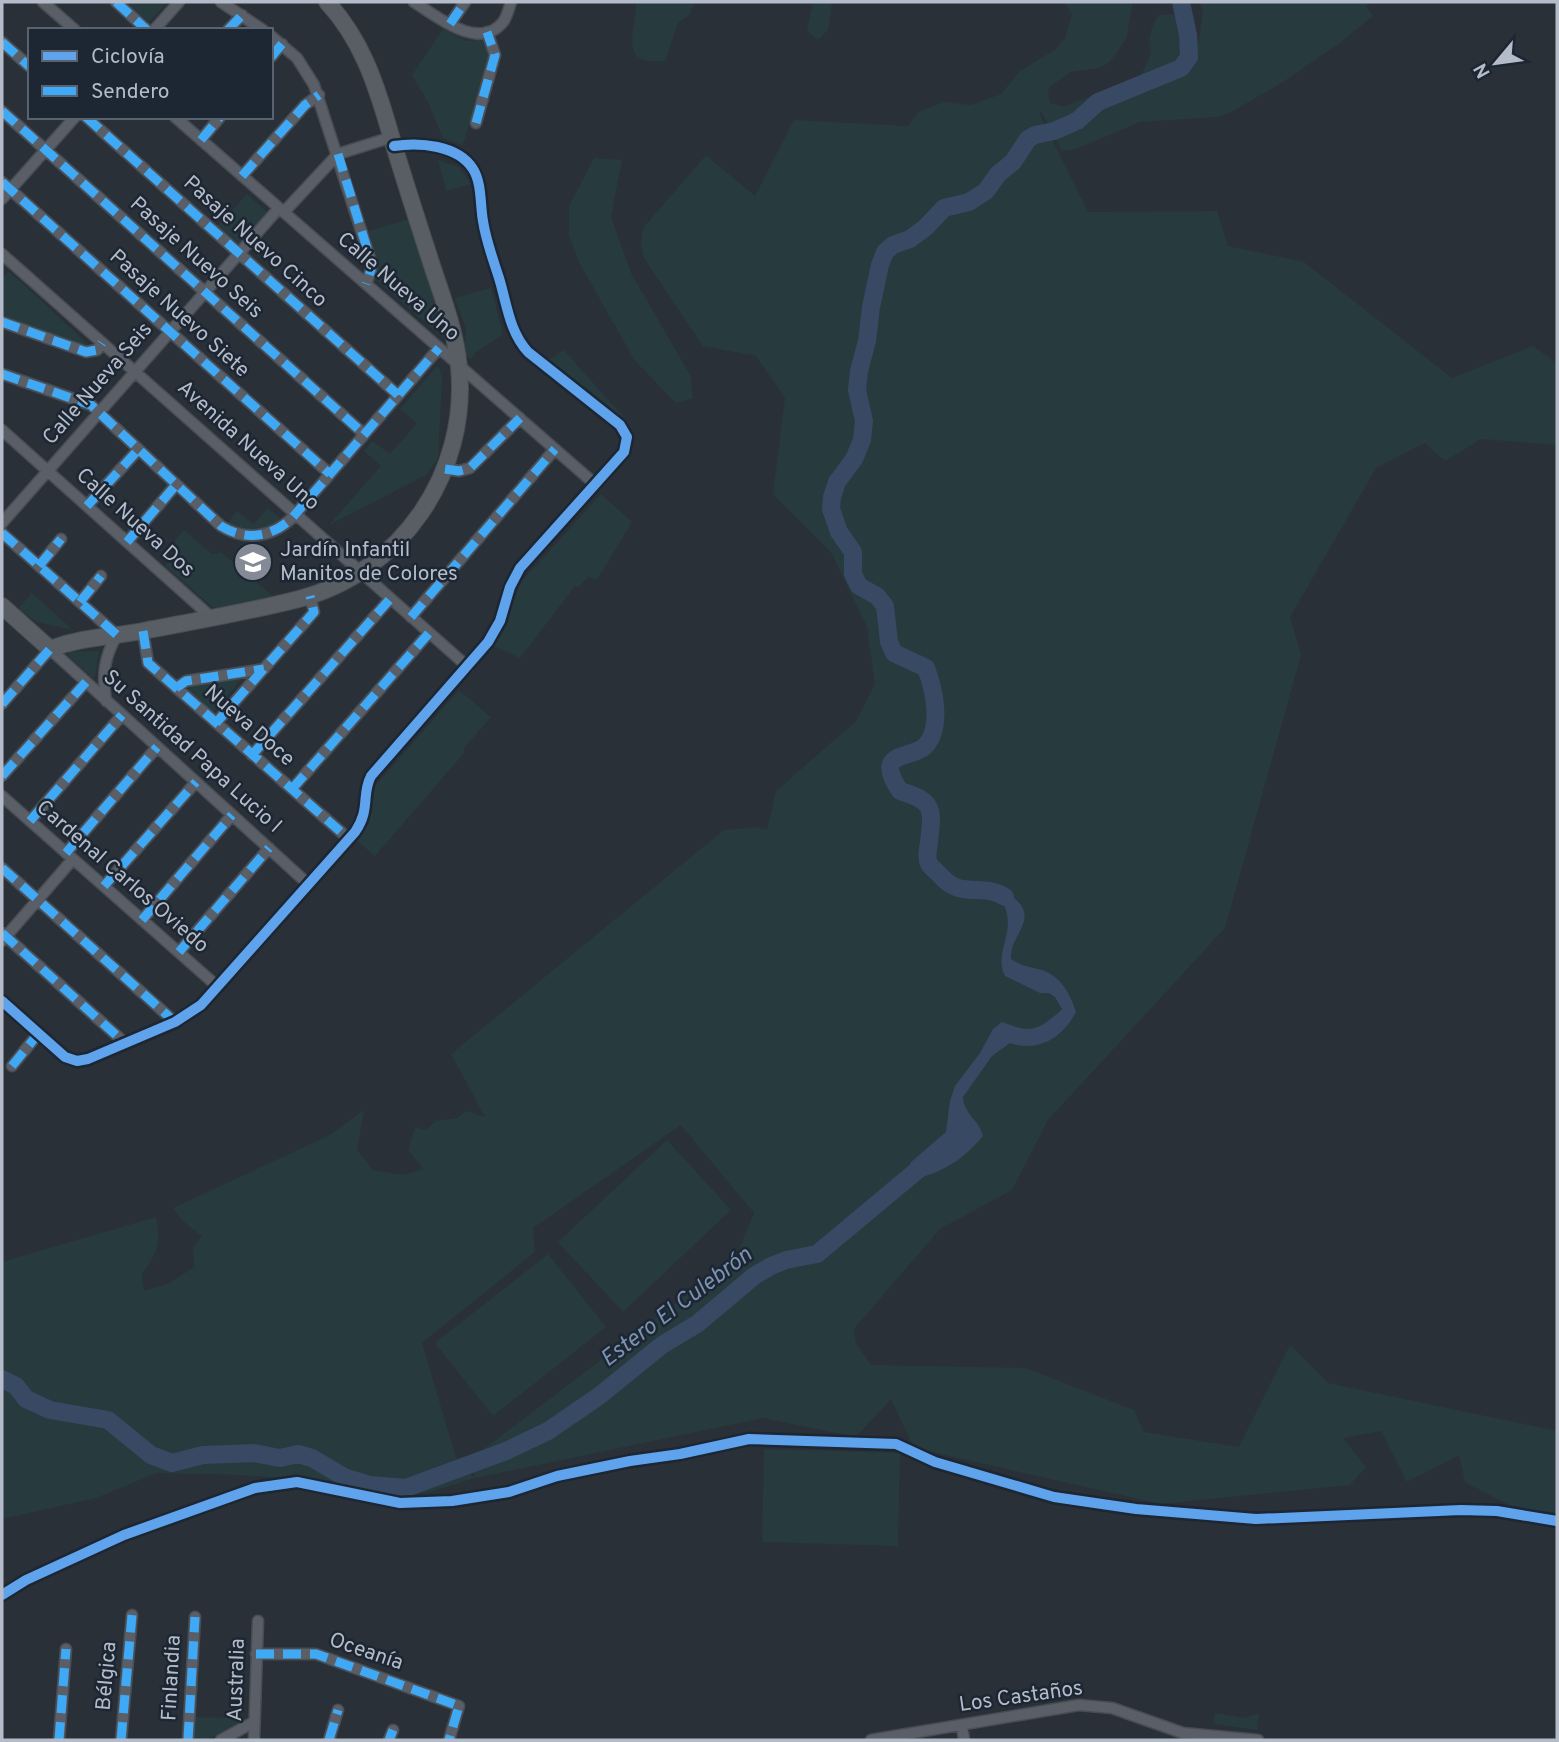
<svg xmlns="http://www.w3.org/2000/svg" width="1559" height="1742" font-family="Overpass,sans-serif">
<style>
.green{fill:#273a3e;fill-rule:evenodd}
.water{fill:#384963}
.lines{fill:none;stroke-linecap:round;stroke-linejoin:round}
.river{stroke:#384963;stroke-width:18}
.street-casing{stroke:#484c53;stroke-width:13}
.secondary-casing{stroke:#484c53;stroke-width:18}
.street{stroke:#5a5e66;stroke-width:10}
.secondary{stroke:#595d64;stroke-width:16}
.quiet{stroke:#3fa9f5;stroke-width:9;stroke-dasharray:18 9;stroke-linecap:butt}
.cycleway-casing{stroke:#1d2633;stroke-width:15}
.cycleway{stroke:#60a3ed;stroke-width:10}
.labels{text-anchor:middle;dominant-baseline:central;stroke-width:5;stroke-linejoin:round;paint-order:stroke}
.street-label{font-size:21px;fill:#b4bcc9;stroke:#1d2633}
.poi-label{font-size:21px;fill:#b4bcc9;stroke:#1d2633;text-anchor:start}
.water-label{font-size:23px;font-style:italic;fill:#7c92b1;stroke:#1d2633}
</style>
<rect width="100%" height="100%" fill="#2a3038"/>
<path class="green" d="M 124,2 L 168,2 L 149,22 Z
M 636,2 L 694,2 L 690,14 L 678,23 L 665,61 C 615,66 637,30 636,2 Z
M 813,2 L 832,2 L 828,30 L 818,40 L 807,31 Z
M 1065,2 L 1133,2 L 1126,39 L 1110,62 L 1098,68 L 1071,72 L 1048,88 L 1050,103 L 1064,107 L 1141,75 L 1151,54 L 1149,40 L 1152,27 L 1159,15 L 1173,14 L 1199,41 L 1203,9 L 1199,2 L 1372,2 L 1366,6 L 1373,16 L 1340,43 L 1280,84 L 1231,112 L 1218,117 L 1140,122 L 1076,149 L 1062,151 L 1041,111 L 1039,113 L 1088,212 L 1217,211 L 1228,246 L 1304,262 L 1452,378 L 1533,346 L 1557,363 L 1557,445 L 1481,439 L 1445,461 L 1425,443 L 1376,468 L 1290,617 L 1301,655 L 1225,928 L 1048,1120 L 1012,1190 L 940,1229 L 854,1329 L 856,1343 L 871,1365 L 1026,1368 L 1134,1410 L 1144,1432 L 1239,1447 L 1290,1345 L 1328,1383 L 1557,1431 L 1557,1526 L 1550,1526 L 1465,1482 L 1459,1455 L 1407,1482 L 1381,1431 L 1343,1438 L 1366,1467 L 1350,1485 L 1161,1504 L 914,1448 L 891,1399 L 856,1437 L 763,1418 L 475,1478 L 433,1491 L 402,1497 L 334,1482 L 241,1475 L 157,1473 L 96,1498 L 2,1519 L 2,1262 L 156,1217 C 162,1244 157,1253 142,1274 L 144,1291 L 170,1283 L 194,1267 L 193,1248 L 202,1236 L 184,1222 L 173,1208 L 330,1135 L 364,1110 L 357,1150 L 373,1170 L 403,1175 L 423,1169 L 408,1150 L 415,1127 L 426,1130 L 436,1121 L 457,1118 L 466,1111 L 485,1117 L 451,1054 L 724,830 L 757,827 L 767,830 L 776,791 L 856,721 L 875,684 L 867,627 L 831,552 L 773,494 L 785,398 L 756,356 L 703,346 L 644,258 L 641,244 L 643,228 L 706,155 L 755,196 L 794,120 L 908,126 L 918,112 L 944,102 L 971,105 L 1001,94 L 1020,71 L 1056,49 L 1065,38 L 1072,14 ZM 681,1125 L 754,1213 L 736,1257 L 476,1455 L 474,1478 L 457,1461 L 422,1343 L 535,1252 L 533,1228 Z
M 443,29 L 467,41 L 486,39 L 490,50 L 463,145 L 443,138 L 428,102 L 412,75 Z
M 594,158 L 622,160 L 611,217 L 631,273 L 690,375 L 693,398 L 676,403 L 635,361 L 580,264 L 569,236 L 569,206 Z
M 438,160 L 459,167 L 471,184 L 446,191 Z
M 247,194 L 267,212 L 239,244 L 218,226 Z
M 409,219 L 446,340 L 375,279 L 378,262 L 369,231 Z
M 9,271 L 91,347 L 82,346 L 2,317 L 2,279 Z
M 491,288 L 503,334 L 475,353 L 471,359 L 464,355 L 466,329 L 455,298 Z
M 564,350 L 628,422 L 547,361 Z
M 436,367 L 440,369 L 442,379 L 438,459 L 426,475 L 329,525 L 381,466 L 364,451 L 372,441 L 390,454 L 417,423 L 400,409 Z
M 601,494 L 632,522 L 597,580 L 588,577 L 579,587 L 575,586 L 520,658 L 494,646 L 508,622 L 513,601 L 522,581 Z
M 268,508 L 282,520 C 260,532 250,534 227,524 L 237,511 L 254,524 Z
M 184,530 L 212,554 L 221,552 L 273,596 L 216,610 L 165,566 L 178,551 L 172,545 Z
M 32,593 L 73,630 L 36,622 L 18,609 Z
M 97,651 L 99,652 L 95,676 L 93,678 L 67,655 L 69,652 Z
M 237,676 L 241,680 L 216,710 L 210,711 L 187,691 L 191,687 Z
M 459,690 L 491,717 L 464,748 L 464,753 L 375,856 L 357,841 L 369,823 L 375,786 Z
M 667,1140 L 731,1210 L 623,1312 L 558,1242 Z
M 548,1254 L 606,1327 L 493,1416 L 435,1343 Z
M 764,1449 L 900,1453 L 898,1546 L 762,1542 Z
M 1215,1713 L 1243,1718 L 1259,1713 L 1257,1730 L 1214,1724 Z
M 193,1717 L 245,1718 L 245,1720 L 207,1740 L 191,1740 Z"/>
<path class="water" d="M 986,886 C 1001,888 1029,901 1024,921 C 1020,935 1010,944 1011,959 C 1025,968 1029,966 1042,970 C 1062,977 1070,994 1076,1012 C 1063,1037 1039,1053 1010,1043 L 992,1056 L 963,1097 C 964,1115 979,1119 983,1136 C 964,1159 941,1174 912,1179 L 907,1172 L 911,1162 L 946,1132 L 950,1101 L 955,1086 L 980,1053 L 993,1029 L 1002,1022 C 1021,1029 1032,1034 1049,1020 C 1054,1016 1058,1014 1062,1009 L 1055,997 L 1049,993 L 1040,993 L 1005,976 C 992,951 1020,931 1001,899 L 985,895 L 983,890 Z"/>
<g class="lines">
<path class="river" d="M 1005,897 C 982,882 961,900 941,876 C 937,872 932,868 929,864 C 926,858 928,849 929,842 C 933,808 934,801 900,791 C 871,748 914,761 927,744 C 942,725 934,689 926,668 L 894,653 L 889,642 L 885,606 L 877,596 L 859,586 L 853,574 L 853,552 L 839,532 L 831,509 L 832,497 L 837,482 L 854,459 L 862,440 L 864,421 L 857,390 L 859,371 L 867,341 L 871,307 L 880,265 L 885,252 L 893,245 L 910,239 L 926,227 L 944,208 L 969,202 L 986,191 L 998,174 L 1013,162 L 1028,139 L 1035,135 L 1054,131 L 1077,121 L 1098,102 L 1181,68 L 1189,57 L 1188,35 L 1181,2
M 2,1379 L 16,1386 L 26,1399 L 50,1410 L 108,1420 L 151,1455 L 172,1463 L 203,1455 L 254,1453 L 280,1458 L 298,1454 L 312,1458 L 344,1477 L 370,1485 L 406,1488 L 506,1451 L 548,1431 L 599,1396 L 662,1345 L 697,1324 L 754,1276 L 771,1266 L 786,1260 L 817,1254 L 926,1163"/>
<defs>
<path id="street" d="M 43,2 L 75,30
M 116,2 L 147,30
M 221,2 L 263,30
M 414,2 C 436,16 479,52 503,22 C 507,17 509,8 511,2
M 450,24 L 465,2
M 154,30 L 179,2
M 228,30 L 242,15
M 271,36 L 297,58 L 314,85 L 370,258 L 371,270 L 366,284
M 2,42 L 30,67
M 271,57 L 282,44
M 2,111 L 364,434
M 86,117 L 398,395
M 175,117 L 596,485
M 476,123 L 495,55 L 487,32
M 201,140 L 220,117
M 242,176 L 305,105 L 319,95
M 2,182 L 330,474
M 2,199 L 75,117
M 284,212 L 338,154 L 392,137
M 2,254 L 468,667
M 2,322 L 86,352 L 97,350 L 102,343
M 2,374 L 91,405 L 221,526 C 245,541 271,538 292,518 L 439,348
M 2,430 L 211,617
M 445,469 L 459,471 L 470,468 L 520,418
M 87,506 L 138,450
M 2,523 L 279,208
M 2,533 L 117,635 C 104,657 102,675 106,701
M 127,542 L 175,486
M 39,566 L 61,539
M 80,602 L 101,576
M 411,617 L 555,449
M 143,631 L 148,663 L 349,839
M 176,688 L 186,681 L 264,669
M 2,704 L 50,649 L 308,884
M 216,723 L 314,612 L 310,596
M 252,755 L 390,599
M 2,776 L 86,682
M 292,789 L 429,633
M 2,796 L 218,987
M 30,821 L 122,715
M 66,853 L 157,747
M 2,868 L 175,1022
M 104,886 L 196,782
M 142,920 L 232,815
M 2,933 L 125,1043
M 2,941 L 73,859
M 179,952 L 269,848
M 2,1001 L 65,1057 L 77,1061 L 88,1059 L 175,1022 L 201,1005 L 355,832 C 371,809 361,795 371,776 L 488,642 L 500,621 L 510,587 L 520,568 L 624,452 L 627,437 L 620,425 L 528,352 C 509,331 507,304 499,278 C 493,259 486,241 483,221 C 480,205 482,183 473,169 C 458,145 419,142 394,146
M 12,1066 L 38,1034
M 2,1595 L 26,1580 L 124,1535 L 255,1488 L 297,1482 L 400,1503 L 452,1501 L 509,1492 L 557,1476 L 630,1461 L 680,1454 L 749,1439 L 896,1444 L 935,1462 L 1054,1497 L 1136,1509 L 1256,1519 L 1461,1510 L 1497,1511 L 1557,1521
M 256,1654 L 316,1654 L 459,1706 L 449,1740
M 962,1725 L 964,1740
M 59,1740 L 66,1649
M 121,1740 L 132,1615
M 188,1740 L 195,1617
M 221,1740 L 254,1722
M 254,1740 L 258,1621
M 329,1740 L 338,1710
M 389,1740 L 393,1730
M 871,1740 L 1079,1705 L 1112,1708 L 1183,1733 L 1258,1740"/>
<path id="secondary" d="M 2,606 L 50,649 C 82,637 110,637 143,631 C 195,621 248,612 299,599 C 402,572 469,472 459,367 C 455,326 439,289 427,250 C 414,210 401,169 389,129 C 375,81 361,39 327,2"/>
</defs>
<use href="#street" class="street-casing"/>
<use href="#secondary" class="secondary-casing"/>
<use href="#street" class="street"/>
<use href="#secondary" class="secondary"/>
<path class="quiet" d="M 116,2 L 147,30
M 450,24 L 465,2
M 228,30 L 242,15
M 2,42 L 30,67
M 271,57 L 282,44
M 2,111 L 364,434
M 86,117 L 398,395
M 476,123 L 495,55 L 487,32
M 201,140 L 220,117
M 338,154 L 370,258 L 371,270 L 366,284
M 242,176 L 305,105 L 319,95
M 2,182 L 330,474
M 2,322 L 86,352 L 97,350 L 102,343
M 2,374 L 91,405 L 221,526 C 245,541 271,538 292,518 L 439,348
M 445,469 L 459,471 L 470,468 L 520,418
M 87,506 L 138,450
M 2,533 L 117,635
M 127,542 L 175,486
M 39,566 L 61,539
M 80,602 L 101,576
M 411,617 L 555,449
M 143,631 L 148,663 L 349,839
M 176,688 L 186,681 L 264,669
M 2,704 L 50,649
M 216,723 L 314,612 L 310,596
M 252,755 L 390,599
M 2,776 L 86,682
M 292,789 L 429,633
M 30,821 L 122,715
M 66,853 L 157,747
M 2,868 L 175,1022
M 104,886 L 196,782
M 142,920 L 232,815
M 2,933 L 125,1043
M 179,952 L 269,848
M 12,1066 L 38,1034
M 256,1654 L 316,1654 L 459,1706 L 449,1740
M 59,1740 L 66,1649
M 121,1740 L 132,1615
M 188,1740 L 195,1617
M 329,1740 L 338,1710
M 389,1740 L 393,1730"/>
<defs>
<path id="cycleway" d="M 2,1001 L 65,1057 L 77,1061 L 88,1059 L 175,1022 L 201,1005 L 355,832 C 371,809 361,795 371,776 L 488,642 L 500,621 L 510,587 L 520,568 L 624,452 L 627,437 L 620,425 L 528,352 C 509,331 507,304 499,278 C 493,259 486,241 483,221 C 480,205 482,183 473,169 C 458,145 419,142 394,146
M 2,1595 L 26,1580 L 124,1535 L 255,1488 L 297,1482 L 400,1503 L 452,1501 L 509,1492 L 557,1476 L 630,1461 L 680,1454 L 749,1439 L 896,1444 L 935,1462 L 1054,1497 L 1136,1509 L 1256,1519 L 1461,1510 L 1497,1511 L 1557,1521"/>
</defs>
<use href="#cycleway" class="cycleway-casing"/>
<use href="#cycleway" class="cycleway"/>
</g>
<defs>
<symbol id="school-disc" viewBox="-11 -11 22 22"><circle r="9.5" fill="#848b96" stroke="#1d2633"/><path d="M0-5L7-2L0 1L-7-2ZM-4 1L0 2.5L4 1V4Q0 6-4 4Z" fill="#fff"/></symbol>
</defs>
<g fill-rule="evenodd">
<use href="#school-disc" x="231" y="540" width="44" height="44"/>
</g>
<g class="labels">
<g class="street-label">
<text transform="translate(255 242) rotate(42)">Pasaje Nuevo Cinco</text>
<text transform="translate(196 258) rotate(42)">Pasaje Nuevo Seis</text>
<text transform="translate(398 287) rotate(41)">Calle Nueva Uno</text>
<text transform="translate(179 314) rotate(42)">Pasaje Nuevo Siete</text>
<text transform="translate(98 384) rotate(-49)">Calle Nueva Seis</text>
<text transform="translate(248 446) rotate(42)">Avenida Nueva Uno</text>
<text transform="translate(135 523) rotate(42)">Calle Nueva Dos</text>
<text transform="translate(249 726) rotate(41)">Nueva Doce</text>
<text transform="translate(192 752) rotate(42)">Su Santidad Papa Lucio I</text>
<text transform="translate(122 877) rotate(41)">Cardenal Carlos Oviedo</text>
<text transform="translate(366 1652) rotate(19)">Oceanía</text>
<text transform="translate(107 1676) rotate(-85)">Bélgica</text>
<text transform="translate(172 1678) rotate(-87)">Finlandia</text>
<text transform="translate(237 1680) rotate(-88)">Australia</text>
<text transform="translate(1021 1697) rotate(-8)">Los Castaños</text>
</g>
<g class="poi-label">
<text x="280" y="550">Jardín Infantil<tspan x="280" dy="24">Manitos de Colores</tspan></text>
</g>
<g class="water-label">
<text transform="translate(677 1308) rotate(-37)">Estero El Culebrón</text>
</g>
</g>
<rect width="1559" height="1742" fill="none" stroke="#b4bcc9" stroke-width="7"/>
<rect x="28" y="28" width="245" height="91" fill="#1d2633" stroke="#59626f" stroke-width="2"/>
<rect x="42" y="51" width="35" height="10" fill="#60a3ed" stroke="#59626f" stroke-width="2"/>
<text x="91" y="63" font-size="21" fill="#b4bcc9">Ciclovía</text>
<rect x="42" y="86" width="35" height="10" fill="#3fa9f5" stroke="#59626f" stroke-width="2"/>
<text x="91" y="98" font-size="21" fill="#b4bcc9">Sendero</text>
<g transform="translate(1496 63) rotate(241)" stroke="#1d2633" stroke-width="5" paint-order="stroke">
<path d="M0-5L12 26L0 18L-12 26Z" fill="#b4bcc9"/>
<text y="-10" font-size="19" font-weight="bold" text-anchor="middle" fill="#b4bcc9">N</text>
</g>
</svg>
